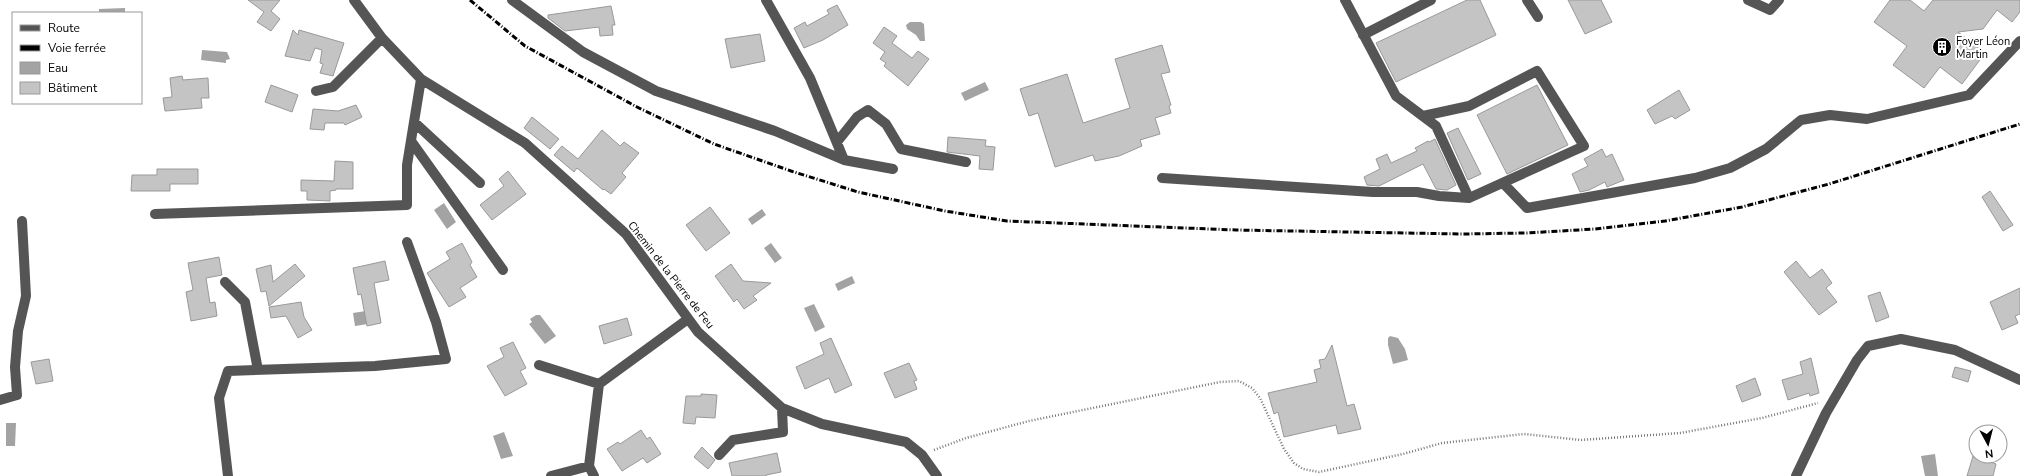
<svg xmlns="http://www.w3.org/2000/svg" width="2020" height="476" font-family="'Nunito Sans',sans-serif">
<style>
.water{fill:#a3a3a3}
.building{fill:#c4c4c4;stroke:#999}
.lines{fill:none;stroke-linecap:round;stroke-linejoin:round}
.path{stroke:#777;stroke-width:2.5;stroke-dasharray:1 2;stroke-linecap:butt}
.minor{stroke:#555;stroke-width:10}
.rail{stroke:#000;stroke-width:3;stroke-dasharray:6 2 1 2;stroke-linecap:butt}
.labels{text-anchor:middle;dominant-baseline:central;stroke-width:4;stroke-linejoin:round;paint-order:stroke}
.poi-label{font-size:11px;fill:#000;stroke:#fff;text-anchor:start}
.street-label{font-size:11px;fill:#000;stroke:#fff}
</style>
<rect width="100%" height="100%" fill="#fff"/>
<path class="water" d="M 125,8 L 125,13 L 99,13 L 99,9 Z
M 910,22 L 921,22 L 924,24 L 925,41 L 920,41 L 916,35 L 907,29 L 906,25 Z
M 202,50 L 227,52 L 230,59 L 226,60 L 226,63 L 201,60 Z
M 985,82 L 989,90 L 965,101 L 961,93 Z
M 444,203 L 456,222 L 447,229 L 434,210 Z
M 762,209 L 766,215 L 752,225 L 748,219 Z
M 771,243 L 782,258 L 775,263 L 764,248 Z
M 852,276 L 855,283 L 838,291 L 835,284 Z
M 814,304 L 825,327 L 815,332 L 804,308 Z
M 379,309 L 381,322 L 355,326 L 353,313 Z
M 536,315 L 540,315 L 556,336 L 545,344 L 529,324 L 532,322 L 530,319 Z
M 1390,336 L 1398,338 L 1405,349 L 1408,360 L 1393,364 L 1388,345 L 1388,338 Z
M 6,423 L 16,423 L 15,446 L 6,446 Z
M 504,432 L 513,456 L 501,459 L 493,436 Z
M 1935,454 L 1938,476 L 1925,476 L 1921,456 Z"/>
<path class="building" d="M 248,0 L 280,0 L 271,11 L 280,19 L 271,31 L 257,22 L 264,12 Z
M 1467,0 L 1480,0 L 1496,35 L 1396,82 L 1376,43 Z
M 1568,0 L 1601,0 L 1612,22 L 1585,34 Z
M 1890,0 L 1910,0 L 1924,11 L 1933,0 L 2020,0 L 2020,12 L 2012,22 L 1997,10 L 1983,29 L 1958,32 L 1985,53 L 1962,84 L 1940,67 L 1924,88 L 1893,65 L 1907,46 L 1874,22 Z
M 837,5 L 848,25 L 823,40 L 804,48 L 794,28 L 805,22 L 807,26 L 829,14 L 827,10 Z
M 611,6 L 615,25 L 612,25 L 613,35 L 600,36 L 599,27 L 565,31 L 548,18 L 548,15 Z
M 884,27 L 897,36 L 892,43 L 912,58 L 918,51 L 929,59 L 908,86 L 884,66 L 886,63 L 880,59 L 885,52 L 873,43 Z
M 293,30 L 298,35 L 299,30 L 344,43 L 333,76 L 320,73 L 323,64 L 320,63 L 322,50 L 315,48 L 310,61 L 285,56 Z
M 760,34 L 765,61 L 731,68 L 725,39 Z
M 1162,45 L 1170,72 L 1161,74 L 1171,105 L 1169,106 L 1171,113 L 1155,118 L 1160,134 L 1140,140 L 1142,146 L 1119,156 L 1095,161 L 1093,155 L 1055,167 L 1038,113 L 1029,116 L 1020,89 L 1067,74 L 1083,123 L 1111,114 L 1130,108 L 1115,59 Z
M 182,76 L 183,80 L 208,78 L 209,98 L 201,98 L 202,108 L 165,111 L 163,98 L 172,97 L 170,78 Z
M 271,85 L 298,95 L 292,112 L 265,102 Z
M 1537,85 L 1568,145 L 1507,174 L 1477,115 Z
M 1679,90 L 1690,110 L 1675,119 L 1672,116 L 1655,124 L 1647,110 Z
M 356,105 L 362,117 L 345,125 L 344,123 L 325,123 L 324,130 L 310,129 L 313,109 L 338,111 Z
M 532,117 L 559,139 L 550,149 L 524,128 Z
M 1458,128 L 1481,174 L 1468,180 L 1447,133 Z
M 602,130 L 620,146 L 624,142 L 639,153 L 622,173 L 626,177 L 611,194 L 604,189 L 603,190 L 577,168 L 574,172 L 554,155 L 562,146 L 578,159 Z
M 948,137 L 986,140 L 985,146 L 995,147 L 993,170 L 979,169 L 980,156 L 947,152 Z
M 1435,139 L 1456,185 L 1447,190 L 1436,189 L 1423,164 L 1379,186 L 1367,185 L 1364,177 L 1380,169 L 1376,159 L 1387,154 L 1391,163 L 1417,151 L 1415,148 L 1428,141 L 1429,142 Z
M 1602,149 L 1606,157 L 1612,154 L 1624,180 L 1607,187 L 1605,182 L 1589,190 L 1580,192 L 1572,174 L 1588,166 L 1584,159 Z
M 335,161 L 353,162 L 353,189 L 336,189 L 336,190 L 330,191 L 330,201 L 307,200 L 307,191 L 301,191 L 301,180 L 334,181 Z
M 157,169 L 198,169 L 198,184 L 170,184 L 170,191 L 131,191 L 132,175 L 157,175 Z
M 508,171 L 526,194 L 492,220 L 480,205 L 504,186 L 499,179 Z
M 1990,191 L 2013,225 L 2003,231 L 1982,197 Z
M 710,207 L 730,233 L 706,251 L 686,225 Z
M 462,243 L 472,262 L 470,265 L 477,277 L 460,288 L 466,297 L 449,307 L 427,273 L 450,259 L 446,252 Z
M 219,257 L 222,275 L 206,278 L 210,303 L 215,302 L 217,316 L 191,321 L 186,292 L 193,290 L 188,263 Z
M 385,261 L 389,280 L 374,283 L 381,323 L 367,326 L 361,294 L 358,295 L 353,268 Z
M 1796,261 L 1810,278 L 1822,269 L 1832,283 L 1826,288 L 1837,302 L 1819,315 L 1784,272 Z
M 295,264 L 305,276 L 269,306 L 266,291 L 261,292 L 256,269 L 271,265 L 273,282 Z
M 731,264 L 743,281 L 771,283 L 753,296 L 757,300 L 744,309 L 737,299 L 734,302 L 715,276 Z
M 2020,288 L 2020,314 L 2015,316 L 2018,323 L 2002,330 L 1990,302 Z
M 1880,292 L 1889,317 L 1876,322 L 1868,296 Z
M 301,302 L 304,317 L 312,330 L 298,338 L 286,316 L 271,318 L 269,307 Z
M 627,318 L 632,335 L 604,344 L 599,326 Z
M 831,338 L 852,385 L 835,393 L 829,378 L 805,389 L 796,367 L 824,354 L 820,343 Z
M 513,342 L 526,368 L 520,371 L 527,384 L 505,396 L 487,366 L 504,357 L 500,348 Z
M 1332,345 L 1347,406 L 1354,404 L 1361,429 L 1338,434 L 1336,425 L 1284,437 L 1278,412 L 1274,414 L 1268,393 L 1317,382 L 1314,370 L 1321,368 L 1319,360 L 1325,359 Z
M 1811,358 L 1819,393 L 1810,396 L 1809,393 L 1788,400 L 1782,380 L 1803,374 L 1800,362 Z
M 49,359 L 53,381 L 36,384 L 31,362 Z
M 909,363 L 917,380 L 914,381 L 917,389 L 895,398 L 884,373 Z
M 1955,367 L 1971,371 L 1968,382 L 1952,377 Z
M 1755,378 L 1761,395 L 1742,402 L 1736,386 Z
M 701,394 L 717,395 L 715,418 L 696,417 L 695,424 L 683,423 L 686,396 L 701,396 Z
M 641,430 L 647,439 L 650,437 L 661,454 L 647,463 L 643,458 L 622,471 L 607,449 L 618,442 L 620,444 Z
M 702,447 L 715,460 L 708,469 L 694,457 Z
M 777,453 L 781,472 L 766,475 L 766,476 L 732,476 L 729,463 Z
M 1973,456 L 1996,464 L 1993,476 L 1967,476 Z"/>
<g class="lines">
<path class="path" d="M 934,450 L 966,438 L 1029,421 L 1220,382 L 1239,381 L 1252,388 L 1260,398 L 1284,449 L 1294,463 L 1303,469 L 1319,472 L 1403,454 L 1442,443 L 1524,434 L 1581,440 L 1680,433 L 1762,418 L 1818,403"/>
<path class="minor" d="M 354,0 L 382,38 L 421,79 L 525,143 L 626,234 L 698,332 L 782,408 L 822,424 L 906,442 L 922,455 L 937,476
M 512,0 L 583,52 L 656,91 L 775,131 L 844,160 L 893,169
M 766,0 L 810,78 L 844,160
M 1345,0 L 1396,96 L 1436,126 L 1469,198 L 1584,146 L 1537,71 L 1469,106 L 1423,116
M 1527,0 L 1538,17
M 1748,0 L 1770,10 L 1779,0
M 1363,35 L 1431,0
M 316,91 L 333,87 L 382,38
M 414,122 L 480,183
M 411,141 L 503,270
M 837,142 L 857,117 L 868,110 L 886,124 L 901,149 L 966,162
M 1162,178 L 1373,192 L 1417,192 L 1439,196 L 1469,198
M 1503,183 L 1527,208 L 1695,178 L 1730,168 L 1766,149 L 1801,120 L 1830,115 L 1867,119 L 1969,95 L 2020,41
M 155,214 L 407,205 L 407,165 L 421,79
M 225,282 L 245,302 L 258,370
M 539,365 L 599,384
M 0,400 L 17,395 L 15,367 L 18,331 L 26,296 L 22,221
M 719,455 L 733,440 L 783,432 L 782,408
M 228,476 L 219,398 L 228,371 L 375,366 L 446,359 L 436,322 L 407,242
M 551,476 L 589,466
M 594,476 L 589,466 L 599,384 L 688,319
M 1796,476 L 1826,413 L 1857,360 L 1868,346 L 1901,339 L 1955,350 L 2020,380"/>
<path class="rail" d="M 470,0 L 525,46 L 637,107 L 714,144 L 791,171 L 858,192 L 945,211 L 1007,221 L 1236,230 L 1462,234 L 1526,233 L 1595,229 L 1665,221 L 1742,207 L 1829,184 L 2020,124"/>
</g>
<defs>
<symbol id="building-disc" viewBox="-11 -11 22 22"><circle r="9.5" fill="#000" stroke="#fff"/><path d="M-4-6H4V6H1V3H-1V6H-4ZM-2.5-4.3h1.7v1.8h-1.7ZM.8-4.3h1.7v1.8H.8ZM-2.5-1h1.7V.8h-1.7ZM.8-1h1.7V.8H.8Z" fill="#fff"/></symbol>
</defs>
<g fill-rule="evenodd">
<use href="#building-disc" x="1931" y="36" width="22" height="22"/>
</g>
<g class="labels">
<g class="poi-label">
<text x="1956" y="41">Foyer Léon<tspan x="1956" dy="13">Martin</tspan></text>
</g>
<g class="street-label">
<text transform="translate(671 275) rotate(52)">Chemin de la Pierre de Feu</text>
</g>
</g>
<rect x="12" y="12" width="130" height="92" fill="#ffffff" stroke="#999999"/>
<rect x="20" y="25" width="20" height="6" fill="#555555" stroke="#999999"/>
<text x="48" y="32" font-size="12" fill="#000000">Route</text>
<rect x="20" y="45" width="20" height="6" fill="#000000" stroke="#999999"/>
<text x="48" y="52" font-size="12" fill="#000000">Voie ferrée</text>
<rect x="20" y="62" width="20" height="12" fill="#a3a3a3" stroke="#999999"/>
<text x="48" y="72" font-size="12" fill="#000000">Eau</text>
<rect x="20" y="82" width="20" height="12" fill="#c4c4c4" stroke="#999999"/>
<text x="48" y="92" font-size="12" fill="#000000">Bâtiment</text>
<g transform="translate(1988 444) rotate(173)"><circle r="19" fill="#ffffff" stroke="#999999"/>
<path d="M0-3L7 15L0 10L-7 15Z" fill="#000000"/>
<text y="-6" font-size="11" font-weight="bold" text-anchor="middle" fill="#000000">N</text>
</g>
</svg>
